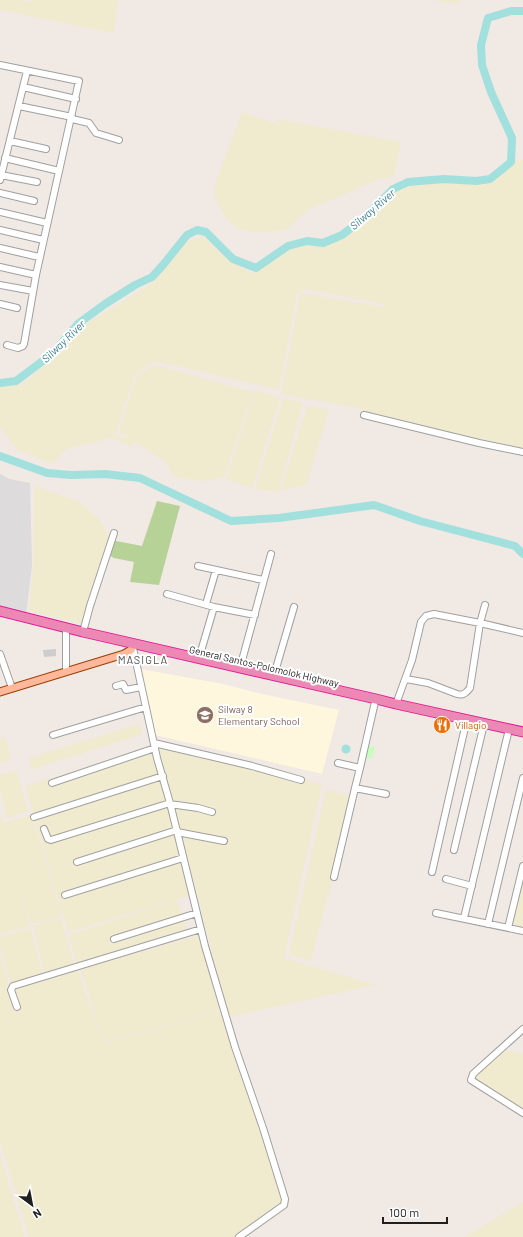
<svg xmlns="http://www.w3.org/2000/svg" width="523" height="1237" font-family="Barlow,sans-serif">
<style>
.residential{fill:#dddbdc}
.education{fill:#fff6de}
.religious{fill:#cdcdcd}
.farmland{fill:#f0eace}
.forest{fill:#b7d297}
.park{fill:#cafcbf}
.water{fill:#a2e0de}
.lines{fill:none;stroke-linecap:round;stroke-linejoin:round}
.river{stroke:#a2e0de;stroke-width:8}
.minor-casing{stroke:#a0a0a0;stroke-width:8}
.major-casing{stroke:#993e00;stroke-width:9}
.highway-casing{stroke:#e51b95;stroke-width:11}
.minor{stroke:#fff;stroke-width:6}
.major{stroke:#ffb99a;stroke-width:7}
.highway{stroke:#ec88b4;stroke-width:9}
.labels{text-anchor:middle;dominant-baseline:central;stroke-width:4;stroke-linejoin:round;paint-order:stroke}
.street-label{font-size:10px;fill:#1f1f1f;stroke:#fff}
.education-label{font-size:10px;fill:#785e54;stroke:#fff;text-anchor:start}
.food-label{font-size:10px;fill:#c56008;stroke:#fff;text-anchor:start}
.water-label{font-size:11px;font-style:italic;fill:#3b7e93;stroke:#fff}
.neighbourhood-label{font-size:11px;letter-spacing:1px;fill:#525252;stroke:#fff}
</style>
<rect width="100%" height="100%" fill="#f0e9e4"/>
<path class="residential" d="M 0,474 L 9,479 L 30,483 L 32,565 L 26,615 L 0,608 Z"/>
<path class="education" d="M 141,669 L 223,684 L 262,694 L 339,710 L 322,774 L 155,735 Z"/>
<path class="religious" d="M 56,649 L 56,656 L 44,657 L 43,650 Z"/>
<path class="farmland" d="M 0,0 L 19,0 L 31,2 L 32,0 L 118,0 L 114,33 L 0,10 Z
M 433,0 L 461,0 L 456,4 Z
M 242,112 L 281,126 L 277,119 L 401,142 L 394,176 L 379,179 L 310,209 L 286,229 L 267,232 L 248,231 L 237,228 L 227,220 L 215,197 L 215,184 Z
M 523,160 L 523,451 L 480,442 L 362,413 L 362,409 L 281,394 L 300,293 L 383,307 L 383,304 L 305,289 L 297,293 L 279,390 L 155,361 L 134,375 L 116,433 L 108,432 L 131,440 L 119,432 L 136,376 L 155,365 L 253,392 L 224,477 L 203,481 L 174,477 L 167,463 L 134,441 L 132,446 L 111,438 L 66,449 L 53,464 L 17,450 L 0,427 L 0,386 L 21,385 L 55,358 L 83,326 L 154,282 L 188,241 L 203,236 L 231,263 L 255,274 L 272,257 L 288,246 L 307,244 L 309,248 L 307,241 L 323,243 L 342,235 L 363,219 L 393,189 L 408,182 L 444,179 L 476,181 L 490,179 L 511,162 Z
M 255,390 L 280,398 L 252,488 L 226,479 Z
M 283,398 L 303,403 L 278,492 L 255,489 Z
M 307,406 L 329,410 L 306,485 L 281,490 Z
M 34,486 L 78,501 L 101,521 L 109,538 L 82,624 L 29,611 L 33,565 Z
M 139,724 L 143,734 L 32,769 L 29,758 Z
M 5,737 L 11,760 L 0,763 L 0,739 Z
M 158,746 L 322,784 L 284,958 L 375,985 L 229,1017 Z
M 152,748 L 192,895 L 68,932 L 25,786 Z
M 16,770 L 28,811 L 7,818 L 0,790 L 0,775 Z
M 326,789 L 353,797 L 311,961 L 289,954 Z
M 0,815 L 3,823 L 32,815 L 62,916 L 42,922 L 31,923 L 19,882 L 30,926 L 0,934 Z
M 523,875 L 523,930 L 511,921 Z
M 177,900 L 187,931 L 77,963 L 68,935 Z
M 61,918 L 74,965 L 45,973 L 33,926 Z
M 30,928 L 43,975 L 11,984 L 0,946 L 0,937 Z
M 199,935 L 222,1009 L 103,1042 L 81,969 Z
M 0,953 L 9,985 L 0,988 Z
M 77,968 L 103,1043 L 222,1010 L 283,1203 L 234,1237 L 29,1237 L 0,1142 L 0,989 Z
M 502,1050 L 523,1053 L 523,1113 L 473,1082 L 475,1076 Z
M 0,1154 L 10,1189 L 25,1237 L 0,1237 Z
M 523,1202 L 523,1237 L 465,1237 Z"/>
<path class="forest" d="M 157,501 L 180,506 L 159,585 L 130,582 L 134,562 L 114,558 L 107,554 L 111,540 L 142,546 Z"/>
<path class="park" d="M 366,745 L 375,747 L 372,759 L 363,757 Z"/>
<path class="water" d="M341.5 749a4.5 4.5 0 1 1 9 0a4.5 4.5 0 1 1-9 0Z"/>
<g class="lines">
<path class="river" d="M 0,383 L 16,381 L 52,354 L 79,323 L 105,304 L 135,285 L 152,277 L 163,265 L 187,235 L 197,230 L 206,232 L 233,259 L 256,268 L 288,246 L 307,241 L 323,243 L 342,235 L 363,219 L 393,189 L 408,182 L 444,179 L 476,181 L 490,179 L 511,162 L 512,138 L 491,92 L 482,65 L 481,45 L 488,18 L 511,11 L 523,11
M 0,456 L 47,473 L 71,475 L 105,474 L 140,478 L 231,521 L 279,518 L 374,505 L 420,521 L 515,546 L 523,554"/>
<defs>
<path id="minor" d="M 0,65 L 79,81 L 36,275 L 24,344 L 23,346 L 18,348 L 7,345
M 23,87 L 76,99
M 19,106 L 72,117
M 72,119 L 89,123 L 96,133 L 119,140
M 10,141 L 46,149
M 5,158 L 59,171
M 1,175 L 37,182
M 0,180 L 27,71
M 0,193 L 34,201
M 0,212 L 47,223
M 0,230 L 43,240
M 0,248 L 39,257
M 0,267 L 36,275
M 0,285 L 33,291
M 0,304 L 17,308
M 364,415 L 479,443 L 523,452
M 198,566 L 263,580
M 167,594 L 214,607 L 255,615
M 206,604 L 216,570
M 485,605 L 480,623 L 523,633
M 66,632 L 66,671
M 83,632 L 90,606 L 114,533
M 133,648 L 157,758 L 170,803 L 205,946 L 235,1047 L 263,1128 L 285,1199 L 284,1205 L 239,1237
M 0,654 L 12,688
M 199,658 L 214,607
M 240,668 L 271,554
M 274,675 L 294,607
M 116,686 L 123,684 L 126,690 L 141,687
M 396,704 L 412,660 L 421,622 L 426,616 L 434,614 L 480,623 L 470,688 C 466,693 463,696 457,694 L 428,683 L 406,679
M 53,735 L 146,707
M 154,743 L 252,766 L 301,780
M 338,763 L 360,768 L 355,788 L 386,794
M 360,768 L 375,702
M 52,783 L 155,748
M 170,804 L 198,808 L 212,812
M 34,817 L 163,776
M 44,829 L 48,839 L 51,840 L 170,803
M 177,832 L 224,841
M 454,850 L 484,724
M 77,862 L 177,830
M 432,872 L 466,723
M 334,877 L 355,788
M 446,879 L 472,886
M 65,895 L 183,858
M 436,913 L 523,931
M 464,918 L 509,729
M 488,924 L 523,778
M 508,928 L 523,866
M 114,939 L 197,913
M 17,1007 L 11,990 L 13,986 L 201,929
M 523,1029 L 473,1074 L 471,1080 L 523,1113"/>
<path id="major" d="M 0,692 L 124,654 L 131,650 L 134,644"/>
<path id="highway" d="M 0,611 L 83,632 L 376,699 L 396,704 L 523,732"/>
</defs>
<use href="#minor" class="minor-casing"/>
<use href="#major" class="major-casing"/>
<use href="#highway" class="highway-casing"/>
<use href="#minor" class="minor"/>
<use href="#major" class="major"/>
<use href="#highway" class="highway"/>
</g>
<defs>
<symbol id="school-disc" viewBox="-11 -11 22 22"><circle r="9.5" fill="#8d6e63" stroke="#fff"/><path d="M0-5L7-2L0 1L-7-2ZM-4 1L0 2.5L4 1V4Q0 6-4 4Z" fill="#fff"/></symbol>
<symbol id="restaurant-disc" viewBox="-11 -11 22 22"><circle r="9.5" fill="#e8710a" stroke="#fff"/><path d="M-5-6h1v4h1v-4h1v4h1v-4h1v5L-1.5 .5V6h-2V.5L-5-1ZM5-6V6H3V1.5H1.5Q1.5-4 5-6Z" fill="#fff"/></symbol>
</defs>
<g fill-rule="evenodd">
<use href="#school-disc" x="195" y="705" width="20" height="20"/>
<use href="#restaurant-disc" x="432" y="715" width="20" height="20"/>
</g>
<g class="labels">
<g class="street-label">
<text transform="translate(264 666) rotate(13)">General Santos-Polomolok Highway</text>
</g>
<g class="education-label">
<text x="218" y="709">Silway 8<tspan x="218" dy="12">Elementary School</tspan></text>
</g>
<g class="food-label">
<text x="455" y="725">Villagio</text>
</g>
<g class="water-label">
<text transform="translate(372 209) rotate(-41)">Silway River</text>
<text transform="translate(63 341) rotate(-44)">Silway River</text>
</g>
<g class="neighbourhood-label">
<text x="143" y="659">MASIGLA</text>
</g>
</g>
<g transform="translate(32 1205) rotate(148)" stroke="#ffffff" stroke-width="3" paint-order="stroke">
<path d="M0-3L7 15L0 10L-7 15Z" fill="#1f1f1f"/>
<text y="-6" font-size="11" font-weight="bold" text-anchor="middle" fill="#1f1f1f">N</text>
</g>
<path d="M383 1217v6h64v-6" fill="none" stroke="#1f1f1f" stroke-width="2"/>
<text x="389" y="1217" font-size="12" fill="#1f1f1f" stroke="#ffffff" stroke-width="3" paint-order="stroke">100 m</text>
</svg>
